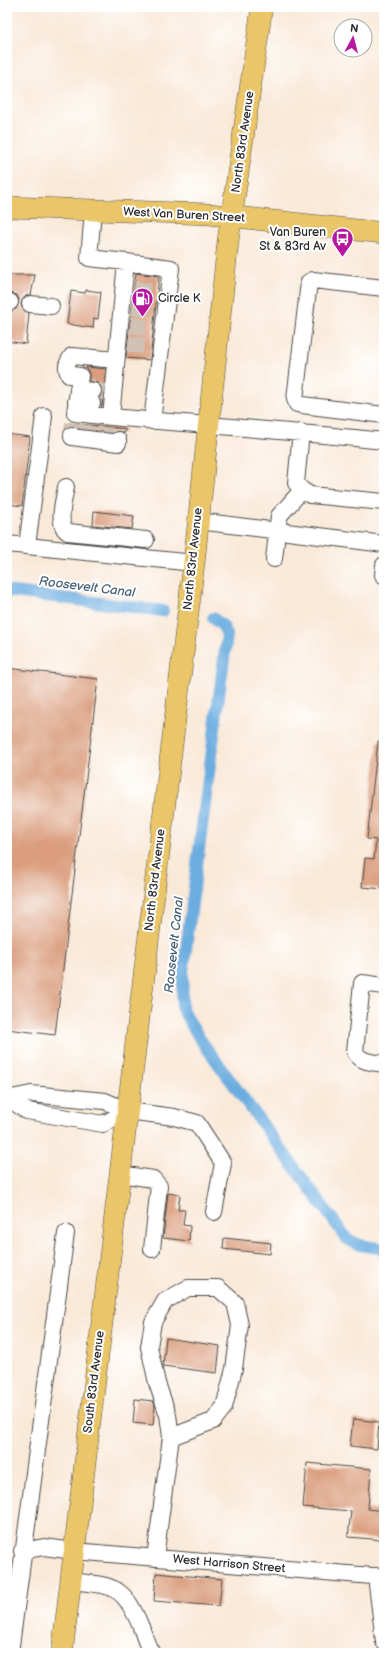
<svg xmlns="http://www.w3.org/2000/svg" width="391" height="1660" font-family="'Balsamiq Sans',sans-serif">
<style>
.lines{fill:none;stroke-linecap:round;stroke-linejoin:round}
.canal{stroke:#6cade0;stroke-width:12}
.building{fill:#da9d7d}
.minor-tunnel{stroke:#d0c3b5;stroke-width:16;stroke-dasharray:16 8;stroke-linecap:butt}
.minor-casing{stroke:#4a4845;stroke-width:18}
.major-casing{stroke:#4a4845;stroke-width:22}
.minor{stroke:#fff;stroke-width:16}
.major{stroke:#ebc669;stroke-width:21}
.labels{text-anchor:middle;dominant-baseline:central;stroke-width:4;stroke-linejoin:round;paint-order:stroke}
.street-label{font-size:12px;fill:#2b2b2b;stroke:#fff}
.poi-label{font-size:12px;fill:#2b2b2b;stroke:#fff;text-anchor:end}
.water-label{font-size:13px;font-style:italic;fill:#455f73;stroke:#fff}
</style>
<rect width="100%" height="100%" fill="#fff"/>
<filter id="ink" filterUnits="userSpaceOnUse"><feTurbulence type="fractalNoise" baseFrequency=".025" numOctaves="2"/><feDisplacementMap in="SourceGraphic" scale="8" xChannelSelector="R" yChannelSelector="G"/><feConvolveMatrix kernelMatrix="1 2 1 2 8 2 1 2 1" color-interpolation-filters="sRGB"/></filter>
<filter id="wash" filterUnits="userSpaceOnUse"><feTurbulence type="fractalNoise" baseFrequency=".012" numOctaves="4" result="noise"/><feDisplacementMap in="SourceGraphic" scale="16" xChannelSelector="R" yChannelSelector="G"/><feGaussianBlur stdDeviation="0.9" result="paint"/><feColorMatrix in="noise" values="0 0 0 0 0 0 0 0 0 0 0 0 0 0 0 0 0 1.4 0 .05"/><feComposite in="paint" operator="in"/></filter>
<g filter="url(#wash)">
<rect width="100%" height="100%" fill="#f9e9d8"/>
<g class="lines">
<path class="canal" d="M 7,591 L 163,611
M 213,618 L 223,626 L 227,635 L 183,972 L 182,1009 L 200,1039 L 347,1239 L 360,1245 L 384,1249"/>
</g>
<g id="blocks">
<path class="building" d="M 136,273 L 159,276 L 150,360 L 126,358 Z
M 7,275 L 35,275 L 31,295 L 26,296 L 21,303 L 22,308 L 29,313 L 26,344 L 7,341 L 7,311 L 16,309 L 19,300 L 17,295 L 7,292 Z
M 86,290 L 101,292 L 98,319 L 94,318 L 93,328 L 67,324 L 71,291 L 85,293 Z
M 86,367 L 106,369 L 102,406 L 101,406 L 100,398 L 102,393 L 102,387 L 98,383 L 89,381 L 89,373 Z
M 69,423 L 125,429 L 124,433 L 118,431 L 112,433 L 78,428 L 72,426 L 69,426 Z
M 7,434 L 30,437 L 22,506 L 7,504 Z
M 94,511 L 134,516 L 132,529 L 93,525 Z
M 7,668 L 98,679 L 55,1035 L 7,1029 Z
M 378,741 L 384,742 L 384,889 L 362,887 L 365,858 L 374,859 L 376,840 L 367,839 Z
M 168,1193 L 180,1195 L 178,1210 L 185,1210 L 183,1225 L 190,1226 L 189,1241 L 163,1238 Z
M 224,1238 L 271,1243 L 270,1254 L 223,1249 Z
M 166,1338 L 220,1346 L 217,1373 L 163,1366 Z
M 135,1399 L 153,1401 L 155,1405 L 153,1425 L 133,1423 Z
M 353,1419 L 379,1422 L 377,1449 L 350,1446 Z
M 307,1463 L 371,1469 L 368,1509 L 384,1511 L 384,1540 L 348,1537 L 351,1511 L 303,1507 Z
M 156,1573 L 222,1579 L 219,1606 L 154,1601 Z"/>
</g>
</g>
<g filter="url(#ink)">
<use href="#blocks" fill-opacity="0" stroke="#4a4845" stroke-width="1"/>
<g class="lines">
<path class="minor-tunnel" d="M 134,289 L 157,292
M 132,307 L 155,310
M 130,325 L 152,328
M 128,344 L 150,347
M 93,391 L 109,392
M 72,435 L 73,423
M 86,436 L 88,425
M 104,438 L 105,427"/>
<defs>
<path id="minor" d="M 93,211 L 89,258 L 126,262 L 111,417 C 202,425 293,431 384,441
M 126,262 L 171,268 L 152,421
M 384,288 L 313,280 L 309,282 L 295,399 L 297,404 L 302,405 L 384,415
M 7,301 L 10,302
M 30,304 L 51,306
M 78,389 L 93,391
M 76,401 L 92,403
M 111,417 L 75,413 L 80,376 L 69,375 C 65,367 67,363 72,356 L 116,360
M 301,432 L 296,483 L 302,490 L 310,495 L 384,502
M 72,435 L 72,437 L 118,443 L 118,440
M 66,487 C 64,499 56,525 68,532 L 146,540
M 198,521 L 384,544
M 7,544 L 194,563
M 27,546 L 44,416
M 274,559 L 279,516 L 302,490
M 383,575 L 384,565
M 384,986 L 362,983 L 355,1052 C 361,1063 373,1062 384,1064
M 7,1099 L 31,1094 L 105,1101 L 128,1111 L 174,1117 L 197,1123 L 223,1163 L 214,1212
M 9,1099 L 27,1111 L 103,1124 L 128,1111
M 120,1174 L 153,1179 L 159,1186 L 152,1249
M 22,1551 L 44,1547 L 74,1551 L 384,1577
M 155,1558 L 171,1437 L 168,1415 L 157,1383 L 149,1347 L 153,1322 L 165,1301 L 188,1288 L 218,1288 L 235,1303 L 240,1325 L 234,1369 L 224,1407 L 213,1421 L 171,1437
M 376,1576 L 384,1642
M 71,1581 C 114,1586 123,1584 141,1627 C 144,1635 147,1647 152,1653
M 10,1653 L 66,1233"/>
<path id="major" d="M 7,207 L 209,214 L 384,233
M 62,1653 L 194,563 L 228,241 L 262,7"/>
</defs>
<use href="#minor" class="minor-casing"/>
<use href="#major" class="major-casing"/>
<use href="#minor" class="minor"/>
<use href="#major" class="major"/>
</g>
</g>
<defs>
<symbol id="bus-pin" viewBox="-11 -11 22 30"><path d="M0 17L-7.5 6A9.5 9.5 0 1 1 7.5 6Z" fill="#b5179e" stroke="#fff"/><path d="M-5-6H5V4H4V6H2V4H-2V6H-4V4H-5ZM-3.5-4V0h7V-4ZM-3.5 1.2v1.5H-2V1.2ZM2 1.2v1.5H3.5V1.2Z" fill="#fff"/></symbol>
<symbol id="fuel-pin" viewBox="-11 -11 22 30"><path d="M0 17L-7.5 6A9.5 9.5 0 1 1 7.5 6Z" fill="#b5179e" stroke="#fff"/><path d="M-5.5-6h7V0h2V4h1.3V-2.5L3-4.5l.8-.8L6-3V5H2.5V1h-1V6h-7ZM-4.2-4.7v3.2H.2V-4.7Z" fill="#fff"/></symbol>
</defs>
<g fill-rule="evenodd">
<use href="#bus-pin" x="330" y="226" width="25" height="34"/>
<use href="#fuel-pin" x="130" y="286" width="25" height="34"/>
</g>
<g class="labels">
<g class="street-label">
<text transform="translate(243 142) rotate(-82)">North 83rd Avenue</text>
<text transform="translate(184 215) rotate(3)">West Van Buren Street</text>
<text transform="translate(193 559) rotate(-84)">North 83rd Avenue</text>
<text transform="translate(155 880) rotate(-83)">North 83rd Avenue</text>
<text transform="translate(94 1382) rotate(-83)">South 83rd Avenue</text>
<text transform="translate(229 1564) rotate(5)">West Harrison Street</text>
</g>
<g class="poi-label">
<text x="326" y="232">Van Buren<tspan x="326" dy="14">St &amp; 83rd Av</tspan></text>
<text x="158" y="298" text-anchor="start">Circle K</text>
</g>
<g class="water-label">
<text transform="translate(87 587) rotate(7)">Roosevelt Canal</text>
<text transform="translate(174 945) rotate(-84)">Roosevelt Canal</text>
</g>
</g>
<rect width="391" height="1660" fill="none" stroke="#fff" stroke-width="24"/>
<g transform="translate(353 38) rotate(7)"><circle r="19" fill="#ffffff" stroke="#aaaaaa"/>
<path d="M0-3L7 15L0 10L-7 15Z" fill="#b5179e"/>
<text y="-6" font-size="11" font-weight="bold" text-anchor="middle" fill="#2b2b2b">N</text>
</g>
</svg>
